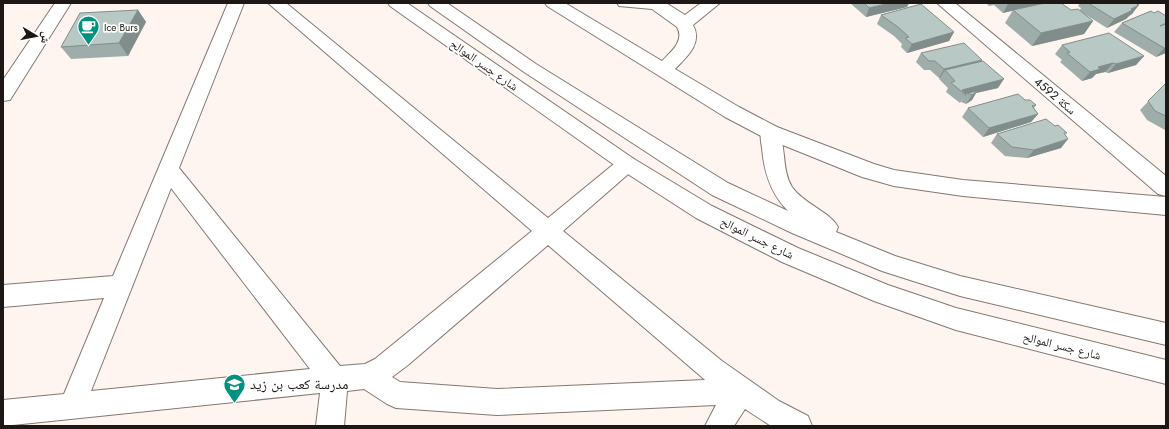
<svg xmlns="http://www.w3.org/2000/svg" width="1169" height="429" font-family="Jost,'Noto Naskh Arabic',sans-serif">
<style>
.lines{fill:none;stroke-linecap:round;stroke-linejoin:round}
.minor-casing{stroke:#857771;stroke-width:2}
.major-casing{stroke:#857771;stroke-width:2}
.minor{fill:#fff;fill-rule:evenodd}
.major{fill:#fff;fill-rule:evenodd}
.wall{fill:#9eada9}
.shaded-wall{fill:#818d8a}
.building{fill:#b8c9c5;stroke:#818d8a}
.labels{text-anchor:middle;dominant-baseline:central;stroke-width:3.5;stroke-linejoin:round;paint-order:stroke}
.far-poi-label{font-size:10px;fill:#1d1715;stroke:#fff;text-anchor:start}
.street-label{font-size:12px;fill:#1d1715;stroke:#fff}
.near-poi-label{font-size:14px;fill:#1d1715;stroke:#fff;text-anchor:start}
</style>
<rect width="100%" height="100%" fill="#fef4f0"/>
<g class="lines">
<defs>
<path id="minor" d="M 55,3 L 71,3 L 10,100 L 3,101 L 3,80 Z
M 228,3 L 244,3 L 179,168 L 340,366 L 365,364 L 375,359 L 532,231 L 268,3 L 286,3 L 548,218 L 620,159 L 627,156 L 634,159 L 637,164 L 634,169 L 563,231 L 722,361 L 779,401 L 808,416 L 812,426 L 771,426 L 745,409 L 734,426 L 705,426 L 716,405 L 497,415 L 396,408 L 387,404 L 364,389 L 347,391 L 344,426 L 316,426 L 320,393 L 3,426 L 3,400 L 64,394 L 104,298 L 3,307 L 3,285 L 113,276 ZM 171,188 L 310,369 L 91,391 ZM 548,245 L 704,379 L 705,380 L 497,389 L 400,382 L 392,377 L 408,365 Z
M 545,3 L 565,3 L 662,61 C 671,52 685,41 677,27 L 652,9 L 619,6 L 617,3 L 666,3 L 685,15 L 701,3 L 720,3 L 693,25 C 703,43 687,57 675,69 L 739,107 L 777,127 L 874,164 L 894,170 L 963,180 L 1166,197 L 1166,215 L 963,196 L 894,186 L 862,177 L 763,137 L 725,117 L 547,6 Z
M 937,3 L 955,3 L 1166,176 L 1166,196 L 1158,194 Z"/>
<path id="major" d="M 388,3 L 407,3 L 634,159 L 712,206 L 798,248 L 888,285 L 956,308 L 1166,360 L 1166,384 L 956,330 L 874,301 L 782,262 L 696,218 L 620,169 L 390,6 Z
M 428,3 L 447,3 L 536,64 L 728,183 L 788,211 C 771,194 764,173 762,148 C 761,141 759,134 763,127 L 770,125 L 777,127 C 787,145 781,169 792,187 C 804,204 830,212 838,227 L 836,232 L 895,256 L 960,276 L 1166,323 L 1166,345 L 960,296 L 882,271 L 792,233 L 712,195 L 524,72 L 430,6 Z"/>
</defs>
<use href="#minor" class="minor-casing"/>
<use href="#major" class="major-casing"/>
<use href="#minor" class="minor"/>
<use href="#major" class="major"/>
</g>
<path class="wall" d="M 850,3 L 909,3 L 907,7 L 866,17 Z
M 986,3 L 1038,3 L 1037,5 L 1013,10 L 1080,10 L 1081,8 L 1078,6 L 1080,3 L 1135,3 L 1132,14 L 1129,16 L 1126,19 L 1107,28 L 1083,13 L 1093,21 L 1084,34 L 1032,46 L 1005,23 L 1013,10 L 1003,13 L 994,5 L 989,6 Z
M 138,10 L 146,22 L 128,56 L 71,59 L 61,47 Z
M 1151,11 L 1166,53 L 1156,57 L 1114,32 L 1122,23 Z
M 881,15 L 954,32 L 949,41 L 907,53 L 901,47 L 902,44 L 894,36 L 877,24 Z
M 1062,45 L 1144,56 L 1136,65 L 1108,73 L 1105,72 L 1096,74 L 1092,78 L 1082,81 L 1060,62 L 1062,60 L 1055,54 Z
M 921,53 L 982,60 L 981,61 L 998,88 L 976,93 L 972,100 L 966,104 L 961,102 L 964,97 L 960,103 L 946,92 L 948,88 L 939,79 L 940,78 L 939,78 L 930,70 L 924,70 L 916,62 Z
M 1166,83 L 1166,129 L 1165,130 L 1147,120 L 1140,110 Z
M 1025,100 L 1036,105 L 1034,108 L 1038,114 L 1031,122 L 983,137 L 962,117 L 968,108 Z
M 1055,126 L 1065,135 L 1061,148 L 1027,158 L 1005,156 L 991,143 L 997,134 Z"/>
<path class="shaded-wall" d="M 890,3 L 909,3 L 907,7 L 866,17 L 869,8 Z
M 1012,3 L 1038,3 L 1037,5 L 1003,13 L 1008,4 Z
M 1139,5 L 1132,14 L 1129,16 L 1126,19 L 1107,28 L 1114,19 L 1131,9 Z
M 138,10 L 146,22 L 128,56 L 119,43 Z
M 1093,21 L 1084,34 L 1032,46 L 1041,33 Z
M 954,32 L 949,41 L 907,53 L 912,44 Z
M 1164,48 L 1166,48 L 1166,53 L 1156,57 Z
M 1144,56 L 1136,65 L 1108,73 L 1116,64 Z
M 982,60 L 977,69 L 945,70 L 940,78 L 939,78 L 944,69 Z
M 1113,63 L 1105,72 L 1096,74 L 1092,78 L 1082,81 L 1090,72 L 1098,67 Z
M 1004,79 L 998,88 L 976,93 L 972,100 L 966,104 L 972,95 L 967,93 L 964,97 L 966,95 L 962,90 Z
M 1038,114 L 1031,122 L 983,137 L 989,128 Z
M 1068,139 L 1061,148 L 1027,158 L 1034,150 Z"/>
<path class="building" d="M 864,3 L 890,3 L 869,8 Z
M 1045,3 L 1061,3 L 1071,10 L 1078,9 L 1093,21 L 1041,33 L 1013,10 Z
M 1088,3 L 1135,3 L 1139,5 L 1131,9 L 1133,10 L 1114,19 Z
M 921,4 L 954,32 L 912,44 L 905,38 L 909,37 L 898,27 L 881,15 Z
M 138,10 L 119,43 L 61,47 L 80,13 Z
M 1151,11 L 1154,13 L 1158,11 L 1166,16 L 1166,23 L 1160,26 L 1166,24 L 1166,48 L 1164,48 L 1122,23 Z
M 1109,33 L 1144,56 L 1116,64 L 1113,63 L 1098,67 L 1100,69 L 1090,72 L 1067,53 L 1070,52 L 1062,45 Z
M 964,43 L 982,60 L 944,69 L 935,61 L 929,61 L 921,53 Z
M 983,61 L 1004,79 L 962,90 L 966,95 L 951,83 L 955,81 L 945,70 Z
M 1166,83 L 1166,116 L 1155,111 L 1148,101 Z
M 978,91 L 972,95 L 967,93 Z
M 1018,94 L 1025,100 L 1030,100 L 1036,105 L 1032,106 L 1038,114 L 989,128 L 968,108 Z
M 1046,119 L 1055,126 L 1058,125 L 1067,133 L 1064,133 L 1068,139 L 1034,150 L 1012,147 L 997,134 Z"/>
<defs>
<symbol id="cafe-pin" viewBox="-11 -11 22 30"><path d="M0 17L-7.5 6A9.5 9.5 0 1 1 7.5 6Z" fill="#01927f" stroke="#fff"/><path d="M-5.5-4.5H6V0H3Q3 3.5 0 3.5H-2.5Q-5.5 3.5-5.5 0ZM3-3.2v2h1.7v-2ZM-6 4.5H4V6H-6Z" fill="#fff"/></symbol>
<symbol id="school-pin" viewBox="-11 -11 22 30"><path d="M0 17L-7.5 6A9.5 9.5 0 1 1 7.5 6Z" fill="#01927f" stroke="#fff"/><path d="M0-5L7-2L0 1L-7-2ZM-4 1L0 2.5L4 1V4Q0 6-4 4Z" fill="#fff"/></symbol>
</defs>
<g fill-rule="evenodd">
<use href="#cafe-pin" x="76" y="14" width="25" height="34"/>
<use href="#school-pin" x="222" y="372" width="25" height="34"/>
</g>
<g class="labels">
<g class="far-poi-label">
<text x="104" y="27">Ice Burs</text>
</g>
<g class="street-label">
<text transform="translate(484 65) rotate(35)">شارع جسر الموالح</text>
<text transform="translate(1055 96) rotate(40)">سكة 4592</text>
<text transform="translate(757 238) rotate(26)">شارع جسر الموالح</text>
<text transform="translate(1062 346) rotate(14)">شارع جسر الموالح</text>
</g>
<g class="near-poi-label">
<text x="250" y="384">مدرسة كعب بن زيد</text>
</g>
</g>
<rect width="1169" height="429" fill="none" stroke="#1d1715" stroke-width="8"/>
<g transform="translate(36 36) rotate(100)" stroke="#ffffff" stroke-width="3" paint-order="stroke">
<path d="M0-3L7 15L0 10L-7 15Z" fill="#1d1715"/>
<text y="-6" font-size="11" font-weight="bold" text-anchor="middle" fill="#1d1715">ش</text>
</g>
</svg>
